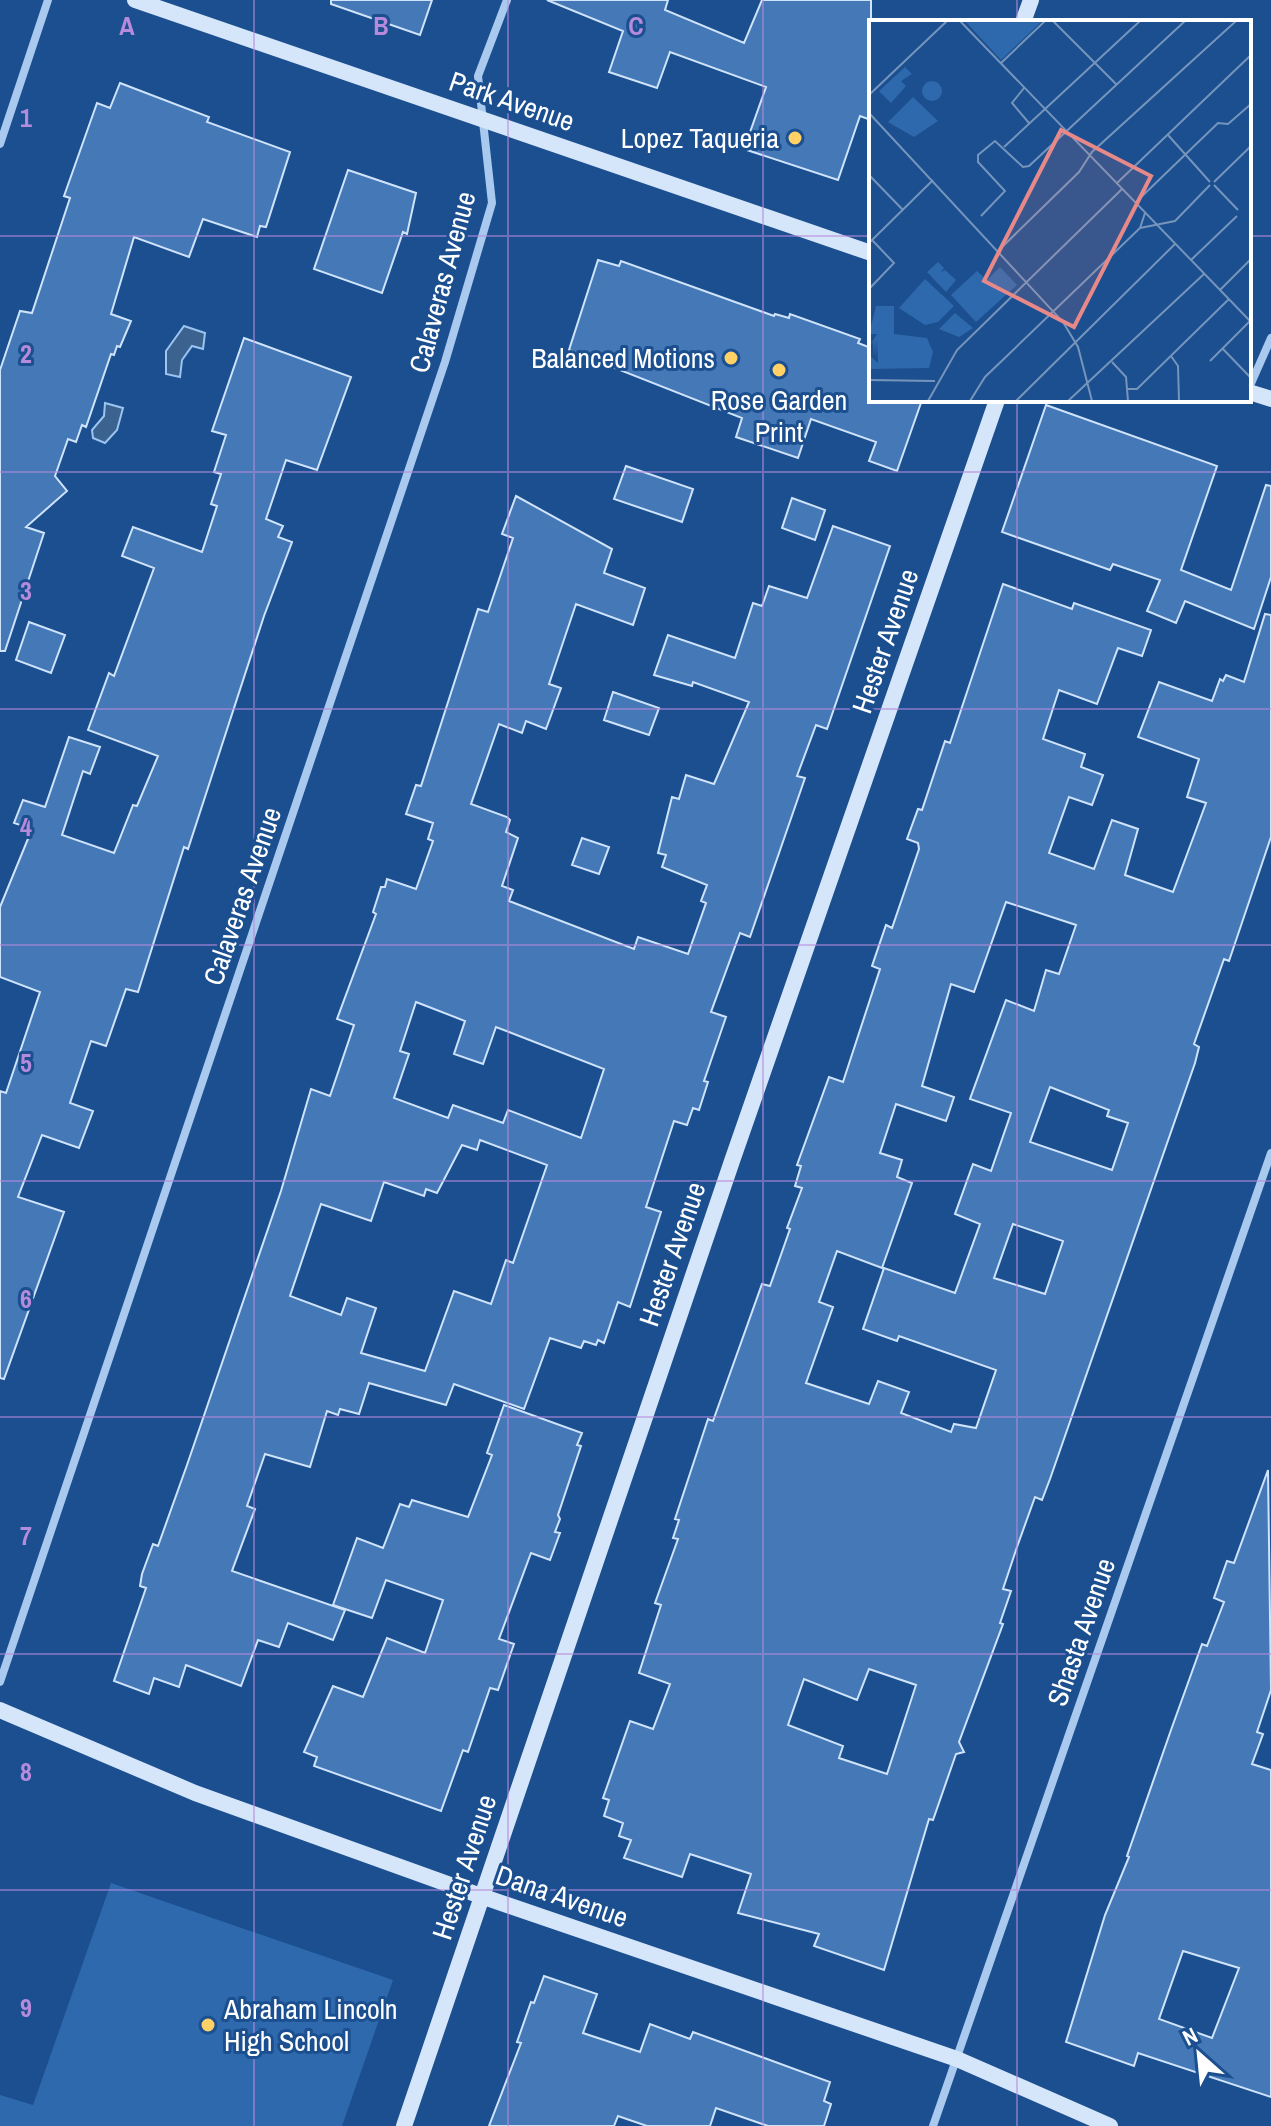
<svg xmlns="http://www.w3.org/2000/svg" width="1271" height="2126" font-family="'Archivo Narrow',sans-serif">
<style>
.green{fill:#2e69ad}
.water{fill:#3c6290;stroke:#9cc4f0;stroke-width:2}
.building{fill:#4478b7;stroke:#cfe3fa;stroke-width:2;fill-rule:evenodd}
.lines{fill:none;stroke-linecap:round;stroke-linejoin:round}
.street{stroke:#a9c9ee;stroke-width:8}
.secondary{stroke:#d6e6fa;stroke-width:16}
.grid{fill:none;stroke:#b68bdc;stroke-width:2;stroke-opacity:0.55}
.poi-dot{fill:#ffd166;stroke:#1b4f8f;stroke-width:3}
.labels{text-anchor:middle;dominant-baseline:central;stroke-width:6;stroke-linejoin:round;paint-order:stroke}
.street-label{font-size:28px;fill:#fff;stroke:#1b4f8f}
.poi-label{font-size:28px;fill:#fff;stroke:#1b4f8f;text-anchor:end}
.inset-road{fill:none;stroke:#7695bc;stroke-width:2}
.view{fill:#e88989;fill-opacity:0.15;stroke:#e88989;stroke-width:4}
.inset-edge{fill:none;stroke:#fff;stroke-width:4}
.grid-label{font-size:26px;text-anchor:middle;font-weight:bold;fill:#b68bdc;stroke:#1b4f8f;stroke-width:6;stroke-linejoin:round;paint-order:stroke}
</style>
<rect width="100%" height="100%" fill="#1b4f8f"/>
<path class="green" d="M 111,1883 L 393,1980 L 342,2126 L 0,2126 L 0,2095 L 33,2105 Z"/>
<path class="water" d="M 184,326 L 205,333 L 203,349 L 192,346 L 182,360 L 180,377 L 166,374 L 166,351 Z
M 105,403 L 123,408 L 117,430 L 105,443 L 93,438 L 92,430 L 104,416 Z"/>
<path class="building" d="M 331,0 L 432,0 L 420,35 L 331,4 Z
M 547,0 L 668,0 L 665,10 L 744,43 L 762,0 L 871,0 L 871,120 L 860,116 L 838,180 L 744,149 L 766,87 L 670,52 L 657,88 L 609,72 L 623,31 Z
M 120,83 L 209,117 L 207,122 L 290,152 L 266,227 L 260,226 L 257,237 L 203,219 L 189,257 L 134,237 L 111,314 L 131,321 L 120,347 L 117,346 L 114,355 L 111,354 L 86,427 L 82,425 L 76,442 L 68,439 L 55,476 L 67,491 L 26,527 L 44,533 L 5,651 L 0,651 L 0,370 L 20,311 L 32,313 L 70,198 L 64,196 L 97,103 L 110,108 Z
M 348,170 L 416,193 L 407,234 L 403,232 L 382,293 L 314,269 Z
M 598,260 L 619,266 L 621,261 L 774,316 L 775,314 L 789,318 L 790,314 L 860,339 L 858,343 L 871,348 L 871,400 L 922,400 L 897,471 L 869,461 L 876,442 L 811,419 L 798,458 L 736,437 L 742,418 L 569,350 Z
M 244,338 L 351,377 L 317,470 L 286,460 L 266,519 L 283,526 L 278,537 L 292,542 L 264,616 L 188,849 L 184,847 L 138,992 L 126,989 L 106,1046 L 91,1041 L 70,1103 L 93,1111 L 79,1148 L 42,1135 L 18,1197 L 64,1212 L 4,1379 L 0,1378 L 0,1091 L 6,1093 L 40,992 L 0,977 L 0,907 L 32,829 L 14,823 L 23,800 L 45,807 L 69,737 L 100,747 L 90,774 L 83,771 L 62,835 L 114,853 L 133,805 L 137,806 L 158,756 L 88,730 L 109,673 L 114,676 L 154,568 L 122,556 L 133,527 L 202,552 L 217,506 L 211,504 L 221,474 L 214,472 L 226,435 L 212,431 Z
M 1046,405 L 1217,466 L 1181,570 L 1231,590 L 1266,485 L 1271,486 L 1271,577 L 1254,629 L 1185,601 L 1176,623 L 1147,611 L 1160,580 L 1113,564 L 1110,570 L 1002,532 Z
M 626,466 L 693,489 L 682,522 L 614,499 Z
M 516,496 L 612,549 L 604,573 L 645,588 L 633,625 L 576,604 L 549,684 L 561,688 L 546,729 L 526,721 L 522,733 L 499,724 L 471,804 L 507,817 L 510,820 L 506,832 L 518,838 L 502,886 L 513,890 L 509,901 L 634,949 L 638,937 L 688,954 L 706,903 L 701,901 L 707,885 L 662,867 L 666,855 L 658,853 L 672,797 L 679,799 L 686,775 L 714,784 L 749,702 L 693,682 L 692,686 L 654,675 L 668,635 L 735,658 L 753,603 L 762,606 L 769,586 L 807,598 L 833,526 L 890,546 L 827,729 L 816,725 L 797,776 L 805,778 L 750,937 L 740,933 L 711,1012 L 726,1017 L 704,1081 L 708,1082 L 699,1110 L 693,1108 L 687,1125 L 674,1121 L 646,1207 L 661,1212 L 630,1307 L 618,1302 L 604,1343 L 598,1340 L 596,1345 L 584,1341 L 581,1348 L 550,1338 L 524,1409 L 454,1384 L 446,1405 L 369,1383 L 359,1414 L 340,1409 L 338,1415 L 327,1411 L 310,1467 L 265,1454 L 247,1506 L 255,1509 L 232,1571 L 345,1610 L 333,1640 L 288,1623 L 279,1647 L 258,1640 L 241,1686 L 186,1665 L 179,1687 L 154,1678 L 149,1694 L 114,1681 L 146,1588 L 140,1586 L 142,1574 L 153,1544 L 158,1546 L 187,1465 L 281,1191 L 311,1089 L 330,1096 L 354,1025 L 337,1019 L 376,914 L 373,912 L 381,887 L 385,887 L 387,879 L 416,889 L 433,841 L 428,839 L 433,823 L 406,814 L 416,785 L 421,786 L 478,609 L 488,612 L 513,538 L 502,534 ZM 416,1002 L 465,1021 L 454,1054 L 483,1064 L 496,1027 L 604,1069 L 581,1138 L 508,1110 L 503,1123 L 453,1105 L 448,1118 L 394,1098 L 409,1054 L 400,1051 ZM 480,1140 L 547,1165 L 513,1263 L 506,1260 L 491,1304 L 454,1291 L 425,1371 L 361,1353 L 376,1308 L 347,1298 L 341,1315 L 290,1296 L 321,1204 L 371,1221 L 384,1182 L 424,1196 L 426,1189 L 437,1193 L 462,1145 L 477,1150 Z
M 792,498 L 825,510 L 815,540 L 782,528 Z
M 1003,584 L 1072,609 L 1074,603 L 1151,630 L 1142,656 L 1118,648 L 1097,704 L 1059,690 L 1043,739 L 1085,754 L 1081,767 L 1103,775 L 1092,805 L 1069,797 L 1049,853 L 1094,869 L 1112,820 L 1138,829 L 1125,875 L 1173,892 L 1206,803 L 1187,797 L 1199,759 L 1138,737 L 1159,682 L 1212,701 L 1220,679 L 1223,681 L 1226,675 L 1244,682 L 1265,614 L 1271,615 L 1271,837 L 1229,961 L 1224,959 L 1194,1044 L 1199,1047 L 1195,1063 L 1050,1479 L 1042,1500 L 1035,1497 L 1017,1547 L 1003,1589 L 1011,1591 L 1000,1623 L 1003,1624 L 959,1742 L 964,1752 L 956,1754 L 933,1820 L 929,1819 L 884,1970 L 814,1946 L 819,1934 L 738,1913 L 751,1874 L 690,1854 L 682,1877 L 624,1858 L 631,1840 L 619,1836 L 623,1823 L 604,1816 L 609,1800 L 603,1798 L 630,1721 L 653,1729 L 670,1684 L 639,1673 L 661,1605 L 655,1603 L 678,1539 L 673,1538 L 679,1520 L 675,1519 L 708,1419 L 713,1421 L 762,1284 L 770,1286 L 790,1229 L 787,1228 L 802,1188 L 795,1186 L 801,1166 L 797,1165 L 829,1077 L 843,1082 L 880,969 L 872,966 L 886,925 L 892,928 L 919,849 L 918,843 L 907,839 L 918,809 L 922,810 L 945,741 L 950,743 ZM 1006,902 L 1076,925 L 1059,974 L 1046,970 L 1034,1011 L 1006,1000 L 970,1099 L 1011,1113 L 991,1171 L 973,1164 L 955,1214 L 980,1224 L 955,1293 L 884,1268 L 863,1329 L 897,1341 L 899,1336 L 996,1370 L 976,1428 L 954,1424 L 951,1432 L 901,1413 L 909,1392 L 878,1381 L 869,1404 L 806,1383 L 833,1307 L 819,1302 L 837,1251 L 882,1268 L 912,1183 L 897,1177 L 902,1160 L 880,1153 L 896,1104 L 946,1121 L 954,1097 L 922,1086 L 951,984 L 974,992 ZM 1050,1087 L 1109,1110 L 1107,1116 L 1128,1123 L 1112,1170 L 1030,1142 ZM 1013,1224 L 1063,1241 L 1045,1294 L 994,1278 ZM 869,1669 L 916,1685 L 887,1774 L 839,1758 L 843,1746 L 788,1725 L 804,1679 L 857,1700 Z
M 29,622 L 65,635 L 51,673 L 16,660 Z
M 613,692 L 659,708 L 649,735 L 604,720 Z
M 582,838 L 609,847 L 599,874 L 572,865 Z
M 504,1405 L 582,1433 L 577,1445 L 581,1446 L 558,1515 L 560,1519 L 555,1532 L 560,1533 L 550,1560 L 531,1553 L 499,1639 L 514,1644 L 498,1690 L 490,1688 L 468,1752 L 463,1750 L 441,1811 L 314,1766 L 317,1757 L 304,1752 L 333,1686 L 363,1697 L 387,1638 L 425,1653 L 443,1600 L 386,1580 L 372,1618 L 333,1605 L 357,1538 L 383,1548 L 400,1504 L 409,1507 L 412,1500 L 468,1517 L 492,1455 L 487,1453 Z
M 1268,1470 L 1271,1690 L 1257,1732 L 1263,1734 L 1252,1764 L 1271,1770 L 1271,2097 L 1138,2053 L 1134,2066 L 1066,2042 L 1105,1915 L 1129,1857 L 1127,1856 L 1171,1730 L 1202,1644 L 1207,1646 L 1224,1602 L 1214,1598 L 1227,1561 L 1234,1563 ZM 1183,1951 L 1239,1968 L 1212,2038 L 1159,2019 Z
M 544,1976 L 597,1994 L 583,2033 L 640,2052 L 650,2024 L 690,2039 L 693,2032 L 830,2082 L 824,2101 L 831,2104 L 824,2126 L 768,2126 L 716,2108 L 710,2126 L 647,2126 L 618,2116 L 614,2126 L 489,2126 L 521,2043 L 517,2042 L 531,2002 L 534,2003 Z"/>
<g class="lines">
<path class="street" d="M 0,144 L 48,0
M 1249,388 L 1271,338
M 0,1682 L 445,362 L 492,203 L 478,76 L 507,0
M 933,2126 L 1271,1153"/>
<path class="secondary" d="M 135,0 L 871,253
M 1023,22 L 1031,0
M 1249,392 L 1271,399
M 0,1710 L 195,1793 L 481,1896 L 957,2059 L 1110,2126
M 404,2126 L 732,1161 L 997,400"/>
</g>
<path class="grid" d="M 254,0 L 254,2126M 508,0 L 508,2126M 763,0 L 763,2126M 1017,0 L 1017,22M 0,236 L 871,236M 1249,236 L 1271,236M 1017,400 L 1017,2126M 0,472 L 1271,472M 0,709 L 1271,709M 0,945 L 1271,945M 0,1181 L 1271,1181M 0,1417 L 1271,1417M 0,1654 L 1271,1654M 0,1890 L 1271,1890"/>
<g class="poi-dot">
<circle cx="795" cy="138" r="8"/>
<circle cx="731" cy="358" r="8"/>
<circle cx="779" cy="370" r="8"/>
<circle cx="208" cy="2025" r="8"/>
</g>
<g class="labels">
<g class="street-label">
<text transform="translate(512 101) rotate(19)">Park Avenue</text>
<text transform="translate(442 282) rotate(-75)">Calaveras Avenue</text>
<text transform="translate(885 641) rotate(-71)">Hester Avenue</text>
<text transform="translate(242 896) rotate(-71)">Calaveras Avenue</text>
<text transform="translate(672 1254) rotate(-71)">Hester Avenue</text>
<text transform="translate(1081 1632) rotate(-71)">Shasta Avenue</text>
<text transform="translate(464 1867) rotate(-72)">Hester Avenue</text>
<text transform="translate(562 1896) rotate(19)">Dana Avenue</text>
</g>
<g class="poi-label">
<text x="779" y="138">Lopez Taqueria</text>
<text x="715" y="358">Balanced Motions</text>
<text x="779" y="400" text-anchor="middle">Rose Garden<tspan x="779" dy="32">Print</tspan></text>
<text x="224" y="2009" text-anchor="start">Abraham Lincoln<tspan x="224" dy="32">High School</tspan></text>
</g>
</g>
<g transform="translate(869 20)">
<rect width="382" height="382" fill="#1b4f8f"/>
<path d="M 96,1 L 173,1 L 132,40 ZM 36,47 L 43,54 L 32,61 L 37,66 L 22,83 L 10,71 ZM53 71a10 10 0 1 1 20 0a10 10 0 1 1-20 0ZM 44,77 L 69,101 L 45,117 L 19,102 ZM 69,242 L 75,248 L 72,252 L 76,250 L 87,260 L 77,272 L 58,252 ZM 131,247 L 148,265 L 107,302 L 82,275 L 108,251 L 118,260 ZM 56,259 L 85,286 L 69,302 L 56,305 L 30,288 ZM 7,286 L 25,286 L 25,314 L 58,318 L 64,332 L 60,348 L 0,349 L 0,335 L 9,343 L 8,319 L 7,338 L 6,320 L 5,338 L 4,322 L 0,327 L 8,314 L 0,314 ZM 86,293 L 104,308 L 90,317 L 70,309 Z" fill="#2e69ad"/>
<path class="inset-road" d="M 91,1 L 382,302M 184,1 L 247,64M 132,43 L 176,1M 155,68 L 143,83 L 160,103M 0,75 L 78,1M 0,93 L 194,302 L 209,327 L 223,381M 299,115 L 341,162M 135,127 L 271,1M 0,155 L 34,190M 345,162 L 382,126M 248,163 L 382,35M 345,165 L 369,190M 266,183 L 349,103 L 359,104 L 382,84M 112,196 L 136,171 L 109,142 L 109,135 L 126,121 L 154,147 L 160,146 L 316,1M 271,208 L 306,201 L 341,165M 0,223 L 64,160M 129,231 L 210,152 L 223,132 L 367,1M 322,240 L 368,196M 0,269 L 25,243 L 3,220M 351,270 L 382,239M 353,328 L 382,358M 302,336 L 309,346 L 310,381M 341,341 L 381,301M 243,342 L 257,357 L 259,381M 0,360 L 66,361M 259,369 L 268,369 L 360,279M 59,381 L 88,330 L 253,169M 101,381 L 116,357 L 271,208 L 276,193M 147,381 L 306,224M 199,381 L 335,254"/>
<path class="view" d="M 192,110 L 282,156 L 205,307 L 115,261 Z"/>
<rect width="382" height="382" class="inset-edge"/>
</g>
<g class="grid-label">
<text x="127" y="35">A</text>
<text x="381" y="35">B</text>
<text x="636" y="35">C</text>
<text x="26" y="127">1</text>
<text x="26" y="363">2</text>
<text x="26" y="600">3</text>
<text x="26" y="836">4</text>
<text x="26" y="1072">5</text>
<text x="26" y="1308">6</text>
<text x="26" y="1545">7</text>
<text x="26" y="1781">8</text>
<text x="26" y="2017">9</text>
</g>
<g transform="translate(1199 2054) rotate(333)" stroke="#1b4f8f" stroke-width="6" paint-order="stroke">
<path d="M0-6L14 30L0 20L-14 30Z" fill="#ffffff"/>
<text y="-12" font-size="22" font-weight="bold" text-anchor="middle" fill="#ffffff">N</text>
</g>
</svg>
